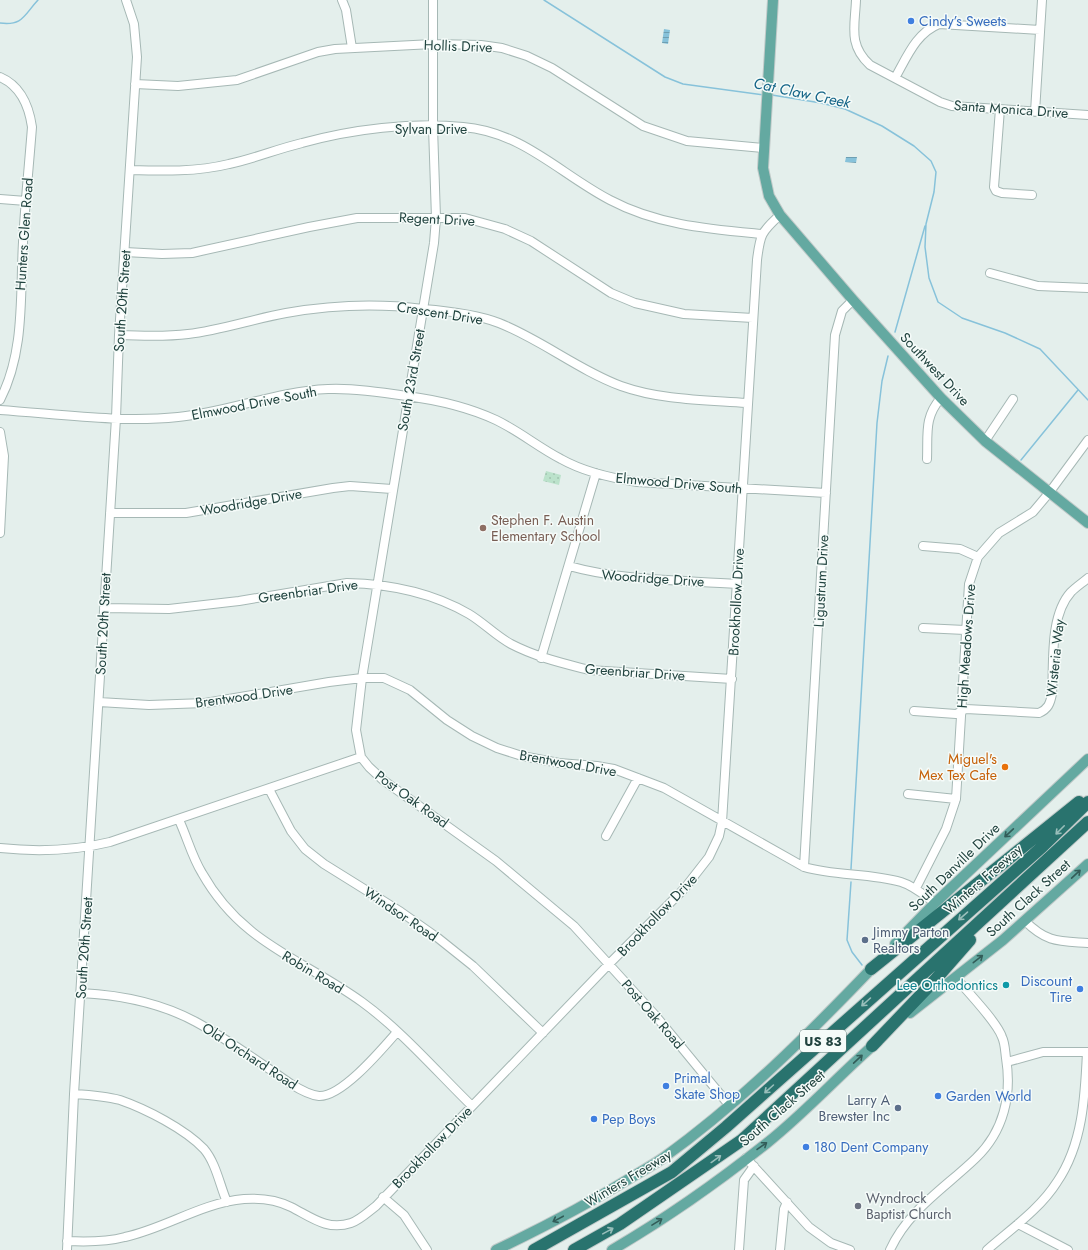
<svg xmlns="http://www.w3.org/2000/svg" width="1088" height="1250" font-family="Jost,sans-serif">
<style>
.grass{fill:url(#grass-dots)}
.water{fill:url(#water-rules)}
.lines{fill:none;stroke-linecap:round;stroke-linejoin:round}
.stream{stroke:#87c2da;stroke-width:1.5}
.minor-casing{stroke:#a6b8b5;stroke-width:10}
.major-casing{stroke:#c1cac9;stroke-width:12}
.highway-casing{stroke:#c1cac9;stroke-width:14}
.minor{stroke:#fff;stroke-width:8}
.major{stroke:#64a9a1;stroke-width:10}
.highway{stroke:#29736e;stroke-width:12}
.oneway{stroke:#99beba}
.oneway2{stroke:#325c58}
.shop-dot{fill:#3f7fe0;stroke:#f5fbf9;stroke-width:1.5}
.education-dot{fill:#8d6e63;stroke:#f5fbf9;stroke-width:1.5}
.food-dot{fill:#e8710a;stroke:#f5fbf9;stroke-width:1.5}
.service-dot{fill:#5c6f8a;stroke:#f5fbf9;stroke-width:1.5}
.culture-dot{fill:#0f9aa8;stroke:#f5fbf9;stroke-width:1.5}
.worship-dot{fill:#6b7280;stroke:#f5fbf9;stroke-width:1.5}
.labels{text-anchor:middle;dominant-baseline:central;stroke-width:3;stroke-linejoin:round;paint-order:stroke}
.shield{fill:#f5fbf9;stroke:#617a77;stroke-width:1}
.shield-label{font-size:13px;font-weight:bold;fill:#21433f}
.shop-label{font-size:14px;fill:#366cbe;stroke:#f5fbf9;text-anchor:start}
.street-label{font-size:14px;fill:#21433f;stroke:#f5fbf9}
.education-label{font-size:14px;fill:#785e54;stroke:#f5fbf9;text-anchor:start}
.food-label{font-size:14px;fill:#c56008;stroke:#f5fbf9;text-anchor:end}
.service-label{font-size:14px;fill:#4e5e75;stroke:#f5fbf9;text-anchor:start}
.culture-label{font-size:14px;fill:#0d838f;stroke:#f5fbf9;text-anchor:end}
.worship-label{font-size:14px;fill:#5b616d;stroke:#f5fbf9;text-anchor:start}
.water-label{font-size:15px;font-style:italic;fill:#136487;stroke:#f5fbf9}
</style>
<defs>
<pattern id="grass-dots" width="8" height="8" patternUnits="userSpaceOnUse"><rect width="8" height="8" fill="#bbe2cb"/><path d="M2 2h.1M6 6h.1" fill="none" stroke="#a0c3af" stroke-width="1.8" stroke-linecap="round"/></pattern>
<pattern id="water-rules" width="6" height="5" patternUnits="userSpaceOnUse"><rect width="6" height="5" fill="#87c2da"/><path d="M0 2.5h6" fill="none" stroke="#6e9fb2"/></pattern>
</defs>
<rect width="100%" height="100%" fill="#e4efec"/>
<path class="grass" d="M 546,471 L 561,475 L 559,485 L 543,481 Z"/>
<path class="water" d="M 664,29 L 670,30 L 668,44 L 662,43 Z
M 846,157 L 857,157 L 856,163 L 845,162 Z"/>
<g class="lines">
<path class="stream" d="M 544,0 L 665,77 L 683,84 L 764,95
M 0,23 C 23,26 24,15 38,0
M 772,95 L 821,103 L 845,109 L 882,126 L 914,146 L 931,161 L 936,172 L 934,192 L 926,224 L 925,247 L 929,278 L 938,302 L 962,318 L 1005,333 L 1040,349 L 1088,400
M 895,332 L 925,226
M 1021,460 L 1078,390
M 851,869 L 877,423 L 882,381 L 888,356
M 851,882 L 847,940 L 852,952 L 862,965"/>
<defs>
<path id="minor" d="M 342,0 L 346,10 L 352,48
M 433,0 L 433,127 L 436,218 L 434,243 L 362,678 L 356,730 L 361,757 L 369,767 L 383,780 L 496,861 L 574,926 L 655,1015 L 729,1105
M 856,0 C 855,26 848,45 870,65 L 940,102 L 952,106 L 1088,115
M 0,77 C 21,86 29,106 32,127 C 29,166 25,204 23,242 C 20,295 25,352 0,400
M 895,78 C 907,57 916,33 939,24 L 1040,30
M 135,84 L 178,86 L 237,80 L 318,52 L 335,49 L 433,44 L 481,45 L 502,48 L 527,56 L 552,68 L 643,126 L 687,141 L 763,148
M 1000,109 L 994,187 L 996,191 L 1002,193 L 1032,195
M 1035,112 L 1042,0
M 130,170 C 162,171 197,172 229,164 C 253,159 277,149 302,143 C 353,129 411,122 463,127 C 523,132 560,174 610,200 C 657,225 709,229 761,234
M 0,199 L 26,201
M 125,252 L 162,254 L 192,253 L 309,227 L 357,218 L 465,218 L 505,229 L 531,241 L 611,293 L 635,303 L 684,314 L 753,318
M 990,273 L 1038,286 L 1088,288
M 119,335 C 142,336 165,337 188,334 C 221,330 253,319 286,313 C 332,305 377,303 423,309 C 448,311 476,314 499,323 C 542,340 578,370 621,386 C 660,400 705,400 746,403
M 0,410 C 59,414 120,423 178,417 C 229,412 277,391 328,389 C 354,388 381,392 407,396 C 437,400 468,407 496,420 C 519,431 538,447 561,459 C 584,472 611,478 637,482 L 826,493
M 0,432 L 4,456 L 0,533
M 985,441 L 1013,399
M 927,459 C 928,434 924,417 941,398
M 110,513 L 186,513 L 333,488 L 350,486 L 392,489
M 923,546 L 960,549 L 978,557
M 569,566 C 622,581 682,580 737,584
M 104,608 L 169,609 L 239,601 L 347,583 C 391,584 431,592 469,614 C 484,623 496,636 511,644 C 536,657 562,663 589,670 L 732,679
M 923,628 L 965,630
M 541,658 L 596,473
M 99,702 L 149,705 L 205,703 L 329,682 L 362,678 L 384,678 L 410,690 L 447,720 L 472,736 L 497,748 L 522,756 L 559,763 L 597,766 L 614,769 L 664,788 L 804,867 C 835,876 869,873 901,882 C 914,886 924,895 935,903
M 914,711 L 956,714 L 966,709 L 1039,713 C 1048,709 1050,704 1052,694 C 1054,664 1049,616 1071,592 C 1076,587 1082,583 1088,578
M 269,789 L 291,831 L 305,849 L 324,864 L 401,912 L 438,938 L 473,966 L 543,1033
M 908,794 L 956,799
M 179,820 C 187,837 192,857 202,873 C 242,944 301,958 362,1002 C 402,1031 437,1072 472,1106
M 606,836 L 638,778
M 0,848 C 37,852 73,851 110,842 L 361,757
M 804,867 L 835,335 L 842,311 L 853,300
M 916,888 L 946,829 L 956,799 L 969,584 L 978,557 L 999,533 L 1033,512 L 1049,493 L 1088,440
M 1025,921 C 1047,943 1059,941 1088,943
M 81,993 C 121,995 161,1003 196,1022 C 229,1040 260,1063 291,1084 C 299,1089 309,1095 319,1096 C 342,1097 382,1049 397,1032
M 1007,1062 L 1043,1052 L 1088,1052
M 74,1094 C 90,1095 105,1096 120,1100 C 146,1109 185,1129 204,1149 C 216,1163 220,1186 227,1202
M 746,1158 L 809,1227 L 831,1243 L 850,1250
M 383,1197 L 404,1215 L 427,1250
M 1018,1224 L 1068,1250
M 67,1241 C 86,1242 106,1242 125,1237 C 166,1228 201,1203 244,1199 C 259,1198 277,1200 291,1207 C 311,1217 327,1231 351,1223 C 360,1220 368,1212 376,1206 L 609,964 L 684,889 L 709,857 L 719,836 L 722,822 L 757,260 C 760,235 761,232 780,215
M 67,1250 L 74,1094 L 116,418 L 119,335 L 137,57 L 134,24 L 126,0
M 739,1250 L 744,1180 L 754,1166
M 780,1250 L 784,1209 L 787,1202
M 890,1250 C 908,1210 945,1188 976,1158 C 1004,1131 1012,1095 1006,1058 C 1005,1051 1005,1043 1002,1037 C 997,1022 967,991 955,977
M 987,1250 C 1011,1229 1040,1209 1057,1182 C 1083,1144 1085,1096 1087,1052"/>
<path id="major" d="M 773,0 L 763,168 L 769,196 L 780,215 L 853,300 L 941,398 L 985,441 L 1088,523
M 895,944 L 935,903 L 1088,759
M 910,1013 L 1003,940 L 1088,864
M 496,1250 C 542,1228 588,1204 632,1177 C 642,1171 653,1165 663,1158 C 741,1102 809,1034 875,965
M 612,1250 C 667,1218 718,1182 767,1143 C 806,1112 840,1074 877,1042"/>
<path id="highway" d="M 871,969 L 1079,802
M 872,1046 L 935,980 L 970,940
M 534,1250 L 672,1172 L 726,1127 L 1042,847 L 1088,802
M 574,1250 L 620,1224 L 742,1140 L 1088,822"/>
</defs>
<use href="#minor" class="minor-casing"/>
<use href="#major" class="major-casing"/>
<use href="#highway" class="highway-casing"/>
<use href="#minor" class="minor"/>
<use href="#major" class="major"/>
<use href="#highway" class="highway"/>
</g>
<defs><path id="oneway-shaft" d="M-6 0H5M1.5-3L5.5 0L1.5 3" fill="none" stroke-width="1.6" stroke-linecap="round" stroke-linejoin="round"/></defs>
<g class="oneway">
<use href="#oneway-shaft" transform="translate(1060 830) rotate(135)"/>
<use href="#oneway-shaft" transform="translate(963 916) rotate(139)"/>
<use href="#oneway-shaft" transform="translate(866 1002) rotate(138)"/>
<use href="#oneway-shaft" transform="translate(769 1089) rotate(138)"/>
<use href="#oneway-shaft" transform="translate(716 1159) rotate(-36)"/>
<use href="#oneway-shaft" transform="translate(608 1231) rotate(-29)"/>
</g>
<g class="oneway2">
<use href="#oneway-shaft" transform="translate(1009 833) rotate(137)"/>
<use href="#oneway-shaft" transform="translate(1076 874) rotate(-43)"/>
<use href="#oneway-shaft" transform="translate(978 959) rotate(-38)"/>
<use href="#oneway-shaft" transform="translate(858 1059) rotate(-43)"/>
<use href="#oneway-shaft" transform="translate(762 1146) rotate(-35)"/>
<use href="#oneway-shaft" transform="translate(558 1219) rotate(152)"/>
<use href="#oneway-shaft" transform="translate(657 1222) rotate(-32)"/>
</g>
<g class="shop-dot">
<circle cx="911" cy="21" r="4"/>
<circle cx="1080" cy="989" r="4"/>
<circle cx="666" cy="1086" r="4"/>
<circle cx="938" cy="1096" r="4"/>
<circle cx="594" cy="1119" r="4"/>
<circle cx="806" cy="1147" r="4"/>
</g>
<circle class="education-dot" cx="483" cy="528" r="4"/>
<circle class="food-dot" cx="1005" cy="767" r="4"/>
<g class="service-dot">
<circle cx="865" cy="940" r="4"/>
<circle cx="898" cy="1108" r="4"/>
</g>
<circle class="culture-dot" cx="1006" cy="985" r="4"/>
<circle class="worship-dot" cx="858" cy="1206" r="4"/>
<g class="labels">
<rect class="shield" x="800" y="1030" width="46" height="22" rx="3"/>
<g class="shield-label">
<text x="823" y="1041">US 83</text>
</g>
<g class="shop-label">
<text x="919" y="21">Cindy’s Sweets</text>
<text x="1072" y="981" text-anchor="end">Discount<tspan x="1072" dy="16">Tire</tspan></text>
<text x="674" y="1078">Primal<tspan x="674" dy="16">Skate Shop</tspan></text>
<text x="946" y="1096">Garden World</text>
<text x="602" y="1119">Pep Boys</text>
<text x="814" y="1147">180 Dent Company</text>
</g>
<g class="street-label">
<text transform="translate(458 46) rotate(2)">Hollis Drive</text>
<text transform="translate(1011 109) rotate(4)">Santa Monica Drive</text>
<text x="431" y="129">Sylvan Drive</text>
<text transform="translate(437 219) rotate(3)">Regent Drive</text>
<text transform="translate(24 234) rotate(-86)">Hunters Glen Road</text>
<text transform="translate(122 301) rotate(-86)">South 20th Street</text>
<text transform="translate(440 313) rotate(9)">Crescent Drive</text>
<text transform="translate(935 369) rotate(47)">Southwest Drive</text>
<text transform="translate(411 380) rotate(-80)">South 23rd Street</text>
<text transform="translate(254 403) rotate(-11)">Elmwood Drive South</text>
<text transform="translate(679 483) rotate(5)">Elmwood Drive South</text>
<text transform="translate(251 502) rotate(-10)">Woodridge Drive</text>
<text transform="translate(653 578) rotate(4)">Woodridge Drive</text>
<text transform="translate(821 581) rotate(-87)">Ligustrum Drive</text>
<text transform="translate(308 591) rotate(-8)">Greenbriar Drive</text>
<text transform="translate(736 602) rotate(-87)">Brookhollow Drive</text>
<text transform="translate(103 624) rotate(-87)">South 20th Street</text>
<text transform="translate(966 646) rotate(-86)">High Meadows Drive</text>
<text transform="translate(1055 658) rotate(-84)">Wisteria Way</text>
<text transform="translate(635 672) rotate(4)">Greenbriar Drive</text>
<text transform="translate(244 696) rotate(-8)">Brentwood Drive</text>
<text transform="translate(568 763) rotate(10)">Brentwood Drive</text>
<text transform="translate(412 799) rotate(36)">Post Oak Road</text>
<text transform="translate(954 867) rotate(-44)">South Danville Drive</text>
<text transform="translate(983 879) rotate(-41)">Winters Freeway</text>
<text transform="translate(1028 898) rotate(-42)">South Clack Street</text>
<text transform="translate(401 914) rotate(34)">Windsor Road</text>
<text transform="translate(657 915) rotate(-46)">Brookhollow Drive</text>
<text transform="translate(84 948) rotate(-86)">South 20th Street</text>
<text transform="translate(313 972) rotate(31)">Robin Road</text>
<text transform="translate(653 1014) rotate(49)">Post Oak Road</text>
<text transform="translate(250 1056) rotate(33)">Old Orchard Road</text>
<text transform="translate(782 1108) rotate(-41)">South Clack Street</text>
<text transform="translate(432 1147) rotate(-46)">Brookhollow Drive</text>
<text transform="translate(628 1178) rotate(-31)">Winters Freeway</text>
</g>
<g class="education-label">
<text x="491" y="520">Stephen F. Austin<tspan x="491" dy="16">Elementary School</tspan></text>
</g>
<g class="food-label">
<text x="997" y="759">Miguel's<tspan x="997" dy="16">Mex Tex Cafe</tspan></text>
</g>
<g class="service-label">
<text x="873" y="932">Jimmy Parton<tspan x="873" dy="16">Realtors</tspan></text>
<text x="890" y="1100" text-anchor="end">Larry A<tspan x="890" dy="16">Brewster Inc</tspan></text>
</g>
<g class="culture-label">
<text x="998" y="985">Lee Orthodontics</text>
</g>
<g class="worship-label">
<text x="866" y="1198">Wyndrock<tspan x="866" dy="16">Baptist Church</tspan></text>
</g>
<g class="water-label">
<text transform="translate(802 93) rotate(12)">Cat Claw Creek</text>
</g>
</g>
</svg>
